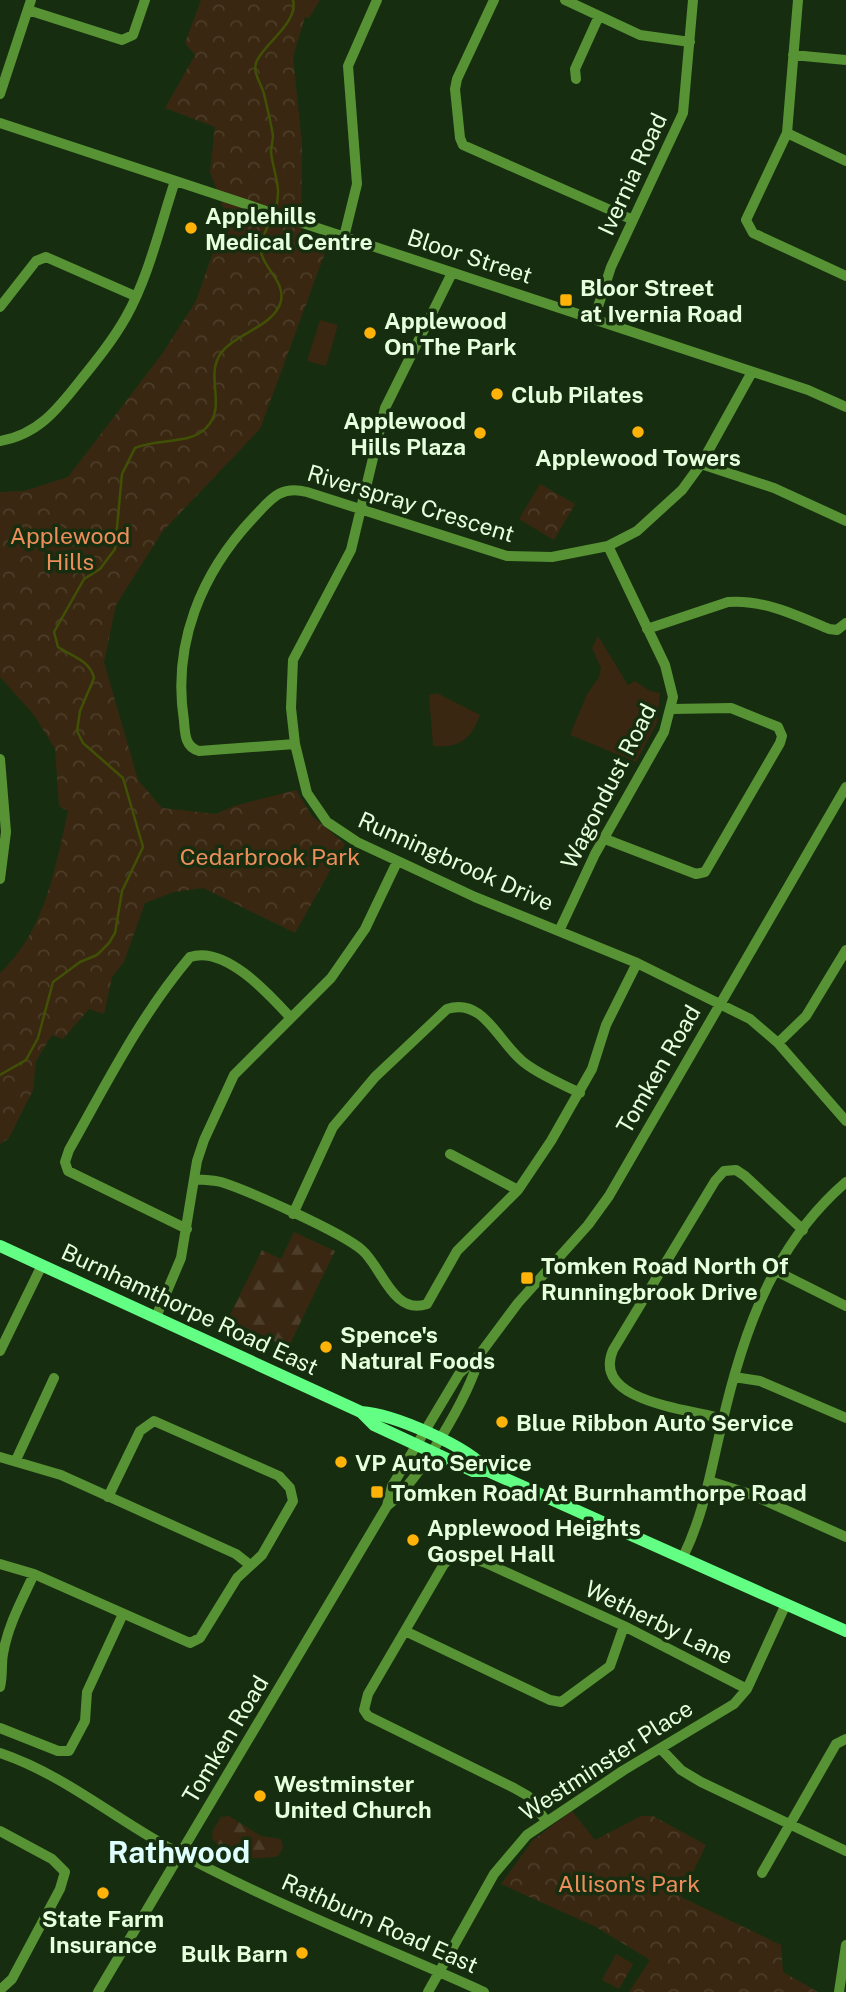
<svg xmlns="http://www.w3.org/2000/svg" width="846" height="1992" font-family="'Public Sans',sans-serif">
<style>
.grass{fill:#392711}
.forest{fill:url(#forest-firs)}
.park{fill:url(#park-crowns)}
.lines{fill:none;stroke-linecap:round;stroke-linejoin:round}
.stream{stroke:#405105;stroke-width:2.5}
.minor{stroke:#579235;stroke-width:10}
.major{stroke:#63ff85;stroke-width:12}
.poi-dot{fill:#ffb308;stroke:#162e0f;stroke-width:2.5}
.labels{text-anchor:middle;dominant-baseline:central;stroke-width:7;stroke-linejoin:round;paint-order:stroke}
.street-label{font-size:23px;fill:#e6ffdc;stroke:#162e0f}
.poi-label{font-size:23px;font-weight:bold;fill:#e6ffdc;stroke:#162e0f;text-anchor:start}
.park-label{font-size:23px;fill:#ed8d5b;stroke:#162e0f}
.district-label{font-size:30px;font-weight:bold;fill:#defffe;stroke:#162e0f}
</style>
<defs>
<pattern id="forest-firs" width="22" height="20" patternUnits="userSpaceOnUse" patternTransform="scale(1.75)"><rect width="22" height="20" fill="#392711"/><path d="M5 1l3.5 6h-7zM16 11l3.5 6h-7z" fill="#4c3d28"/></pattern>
<pattern id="park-crowns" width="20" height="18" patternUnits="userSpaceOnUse" patternTransform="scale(1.75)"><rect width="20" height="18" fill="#392711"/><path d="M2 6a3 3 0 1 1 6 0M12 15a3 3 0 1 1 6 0" fill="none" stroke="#4c3d28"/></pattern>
</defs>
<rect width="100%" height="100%" fill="#162e0f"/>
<path class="grass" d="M 320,320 L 338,325 L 326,366 L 307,361 Z
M 598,636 L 628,685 L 635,681 L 650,691 L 660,693 L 657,723 L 636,762 L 570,735 L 587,694 L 599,677 L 601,668 L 592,648 Z
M 437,693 L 480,715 C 472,738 459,749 433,746 L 429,695 Z"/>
<path class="forest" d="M 294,1232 L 335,1251 L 288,1348 L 228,1319 L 262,1250 L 281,1259 Z
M 229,1816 L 261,1836 L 281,1839 L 283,1848 L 278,1856 C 253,1861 230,1858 212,1839 L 213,1830 L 221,1817 Z"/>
<path class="park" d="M 201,0 L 320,0 L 309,18 L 305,17 L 293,57 L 302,144 L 301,232 L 329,242 L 260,429 L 162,532 L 116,605 L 104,662 L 138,780 L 162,808 L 216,814 L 234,806 L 296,790 L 312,816 L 345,844 L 295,933 L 203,888 L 174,892 L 145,903 L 124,962 L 112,977 L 104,1014 L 89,1009 L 63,1039 L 52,1035 L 36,1061 L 33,1090 L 9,1138 L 0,1144 L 0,973 C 45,931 55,869 68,811 L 59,806 L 55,749 L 34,715 L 0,677 L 0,492 L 24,491 L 68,477 L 162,354 L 196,301 L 226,215 L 210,172 L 215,127 L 165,108 L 195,55 L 185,43 Z
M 540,484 L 575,504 L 554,540 L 519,519 Z
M 572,1811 L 595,1840 L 641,1816 L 653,1816 L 706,1845 L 681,1897 L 781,1945 L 783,1972 L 818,1992 L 629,1992 L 650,1960 L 596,1927 L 501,1884 L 533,1840 Z
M 616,1954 L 633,1964 L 619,1989 L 602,1980 Z"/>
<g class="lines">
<path class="stream" d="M 275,210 C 283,189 273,172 271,152 C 271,147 273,141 273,136 C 271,122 267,107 264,94 C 261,83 253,74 256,63 C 262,45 299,23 293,0
M 0,1075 L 26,1060 L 38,1038 L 53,982 L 80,962 L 97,955 L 109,943 L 115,933 L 122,891 L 143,847 L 123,778 L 83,743 L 77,731 L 80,711 L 94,678 C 90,660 71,656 58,647 L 54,632 L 84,579 L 100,569 L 115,549 L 122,474 L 135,448 C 157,438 190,445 206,428 C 228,406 204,377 221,353 C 236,333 275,326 281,301 C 285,281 264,269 261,252 C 260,240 268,226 272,216"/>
<path class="minor" d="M 494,0 L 457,79 L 455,89 L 460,138 L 463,145 L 633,220
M 565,0 L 640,35 L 690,42
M 798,0 L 787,133 L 746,220 L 753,233 L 846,276
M 28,10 L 122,40 L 133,35 L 145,0
M 793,55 L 846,60
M 576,79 L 575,69 L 599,16
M 0,94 L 31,0
M 0,123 L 808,390 L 846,407
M 787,133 L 846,161
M 344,237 L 357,184 L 348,66 L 377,0
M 452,273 L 385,408 L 351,550 L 293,660 L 291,708 L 295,744 L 307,793 L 327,822 L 357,842 L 475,897 L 637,963 L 750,1019 L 778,1043 L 846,1121
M 0,307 L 36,261 L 46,257 L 135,296
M 594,319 L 611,267 L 683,113 L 693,0
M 0,441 C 37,435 57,410 79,382 C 96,361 113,340 126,317 C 149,276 160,226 175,181
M 701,464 L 774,488 L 846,521
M 647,629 L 728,602 C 763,599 798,616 829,629 L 837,630 L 846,623
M 295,744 L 199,751 C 185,747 185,734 184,721 C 172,644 201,573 254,517 C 271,499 280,485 307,492 L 507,556 L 552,557 L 608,546 L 637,531 L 682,490 L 701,464 L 752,372
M 0,759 L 6,832 L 0,879
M 605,839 L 696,874 L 705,872 L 780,743 L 782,736 L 778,727 L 731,708 L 672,709
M 560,929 L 595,854 L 664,732 L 673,697 L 665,665 L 608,546
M 778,1043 L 806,1016 L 846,950
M 450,1154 L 518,1190
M 194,1179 C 203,1180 213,1180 221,1182 C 247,1190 343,1233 362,1250 C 382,1267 393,1316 427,1304 L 457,1251 L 518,1190 L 551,1141 L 592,1069 L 606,1025 L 637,963
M 293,1214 L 333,1127 L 375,1077 L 447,1009 C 485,997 499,1045 526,1064 C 542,1076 562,1084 580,1093
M 187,1229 L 68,1171 L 65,1162 L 69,1150 C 107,1083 140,1016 190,957 C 225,945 269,994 290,1017
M 776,1271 L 846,1306
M 156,1317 L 181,1258 L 197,1161 L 204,1140 L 234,1075 L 331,978 L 365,929 L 397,862
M 0,1351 L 42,1265
M 734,1377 L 760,1381 L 846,1418
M 723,1419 C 690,1409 591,1402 613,1350 L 715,1181 L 724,1171 L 736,1170 L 745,1176 L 803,1230
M 0,1457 L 61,1475 L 236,1554 L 250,1565
M 16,1460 L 54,1378
M 709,1481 L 750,1494 L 846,1537
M 387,1506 C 420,1480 469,1396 480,1355
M 683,1557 C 701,1520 708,1485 717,1445 C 739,1347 766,1251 846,1182
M 0,1564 L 34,1574 L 190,1643 L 200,1638 L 237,1578 L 262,1555 L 293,1501 L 290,1488 L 279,1476 L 154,1421 L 140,1431 L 108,1497
M 405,1631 L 550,1700 L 561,1702 L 610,1666 L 624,1626
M 0,1687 C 3,1675 1,1665 3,1654 C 8,1625 22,1600 34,1574
M 0,1728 L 58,1751 L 69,1751 L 85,1721 L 87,1692 L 123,1614
M 661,1749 L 681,1770 L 701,1782 L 846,1851
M 0,1753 C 62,1774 110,1815 166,1846 C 268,1902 378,1944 484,1992
M 546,1821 L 528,1796 L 514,1788 L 368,1716 L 364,1710 L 368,1694 L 444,1564 L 453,1556 L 461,1554 L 486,1563 L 624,1626 L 747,1689
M 0,1831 L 52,1859 L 65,1872 L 60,1889 L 12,1979 L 0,1990
M 762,1873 L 836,1744 L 846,1739
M 98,1992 L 387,1506 L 392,1486 L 459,1374 L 480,1354 L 518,1303 L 588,1225 L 609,1196 L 846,787
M 428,1992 L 494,1874 L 527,1835 L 624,1770 L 734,1704 L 747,1689 L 786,1604
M 839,1992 L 846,1945"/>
<path class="major" d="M 0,1246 L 361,1412 C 393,1414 468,1446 488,1471
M 361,1412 L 374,1425 L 473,1471 L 488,1471 L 846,1631"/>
</g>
<g class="poi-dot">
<circle cx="191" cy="228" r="7"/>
<rect x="559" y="293" width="14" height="14" rx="3.5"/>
<circle cx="370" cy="333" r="7"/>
<circle cx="497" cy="394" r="7"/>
<circle cx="638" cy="432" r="7"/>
<circle cx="480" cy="433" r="7"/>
<rect x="520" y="1271" width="14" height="14" rx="3.5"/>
<circle cx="326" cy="1347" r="7"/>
<circle cx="502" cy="1422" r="7"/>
<circle cx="341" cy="1462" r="7"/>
<rect x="370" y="1485" width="14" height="14" rx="3.5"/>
<circle cx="413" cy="1540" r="7"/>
<circle cx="260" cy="1796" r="7"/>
<circle cx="103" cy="1893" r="7"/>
<circle cx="302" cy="1953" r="7"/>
</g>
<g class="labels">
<g class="street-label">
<text transform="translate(632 174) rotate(-65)">Ivernia Road</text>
<text transform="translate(470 256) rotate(18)">Bloor Street</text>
<text transform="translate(411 503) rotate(17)">Riverspray Crescent</text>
<text transform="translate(608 786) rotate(-63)">Wagondust Road</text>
<text transform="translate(456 861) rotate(24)">Runningbrook Drive</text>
<text transform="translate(658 1069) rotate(-60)">Tomken Road</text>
<text transform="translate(190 1309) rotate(25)">Burnhamthorpe Road East</text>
<text transform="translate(659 1622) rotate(26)">Wetherby Lane</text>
<text transform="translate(225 1739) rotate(-59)">Tomken Road</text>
<text transform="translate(606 1760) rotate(-33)">Westminster Place</text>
<text transform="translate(380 1923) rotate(24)">Rathburn Road East</text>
</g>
<g class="poi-label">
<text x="205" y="215">Applehills<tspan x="205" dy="26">Medical Centre</tspan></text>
<text x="580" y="287">Bloor Street<tspan x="580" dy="26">at Ivernia Road</tspan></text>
<text x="384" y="320">Applewood<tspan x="384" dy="26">On The Park</tspan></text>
<text x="511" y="394">Club Pilates</text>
<text x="466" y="420" text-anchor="end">Applewood<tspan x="466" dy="26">Hills Plaza</tspan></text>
<text x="638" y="457" text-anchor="middle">Applewood Towers</text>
<text x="541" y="1265">Tomken Road North Of<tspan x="541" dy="26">Runningbrook Drive</tspan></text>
<text x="340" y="1334">Spence's<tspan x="340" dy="26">Natural Foods</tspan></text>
<text x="516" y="1422">Blue Ribbon Auto Service</text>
<text x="355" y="1462">VP Auto Service</text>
<text x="391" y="1492">Tomken Road At Burnhamthorpe Road</text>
<text x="427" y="1527">Applewood Heights<tspan x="427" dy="26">Gospel Hall</tspan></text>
<text x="274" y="1783">Westminster<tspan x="274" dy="26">United Church</tspan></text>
<text x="103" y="1918" text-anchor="middle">State Farm<tspan x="103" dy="26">Insurance</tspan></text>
<text x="288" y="1953" text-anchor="end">Bulk Barn</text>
</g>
<g class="park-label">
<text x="70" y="535">Applewood<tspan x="70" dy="26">Hills</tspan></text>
<text x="270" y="856">Cedarbrook Park</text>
<text x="629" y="1883">Allison's Park</text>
</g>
<g class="district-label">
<text x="179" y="1852">Rathwood</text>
</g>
</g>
</svg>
